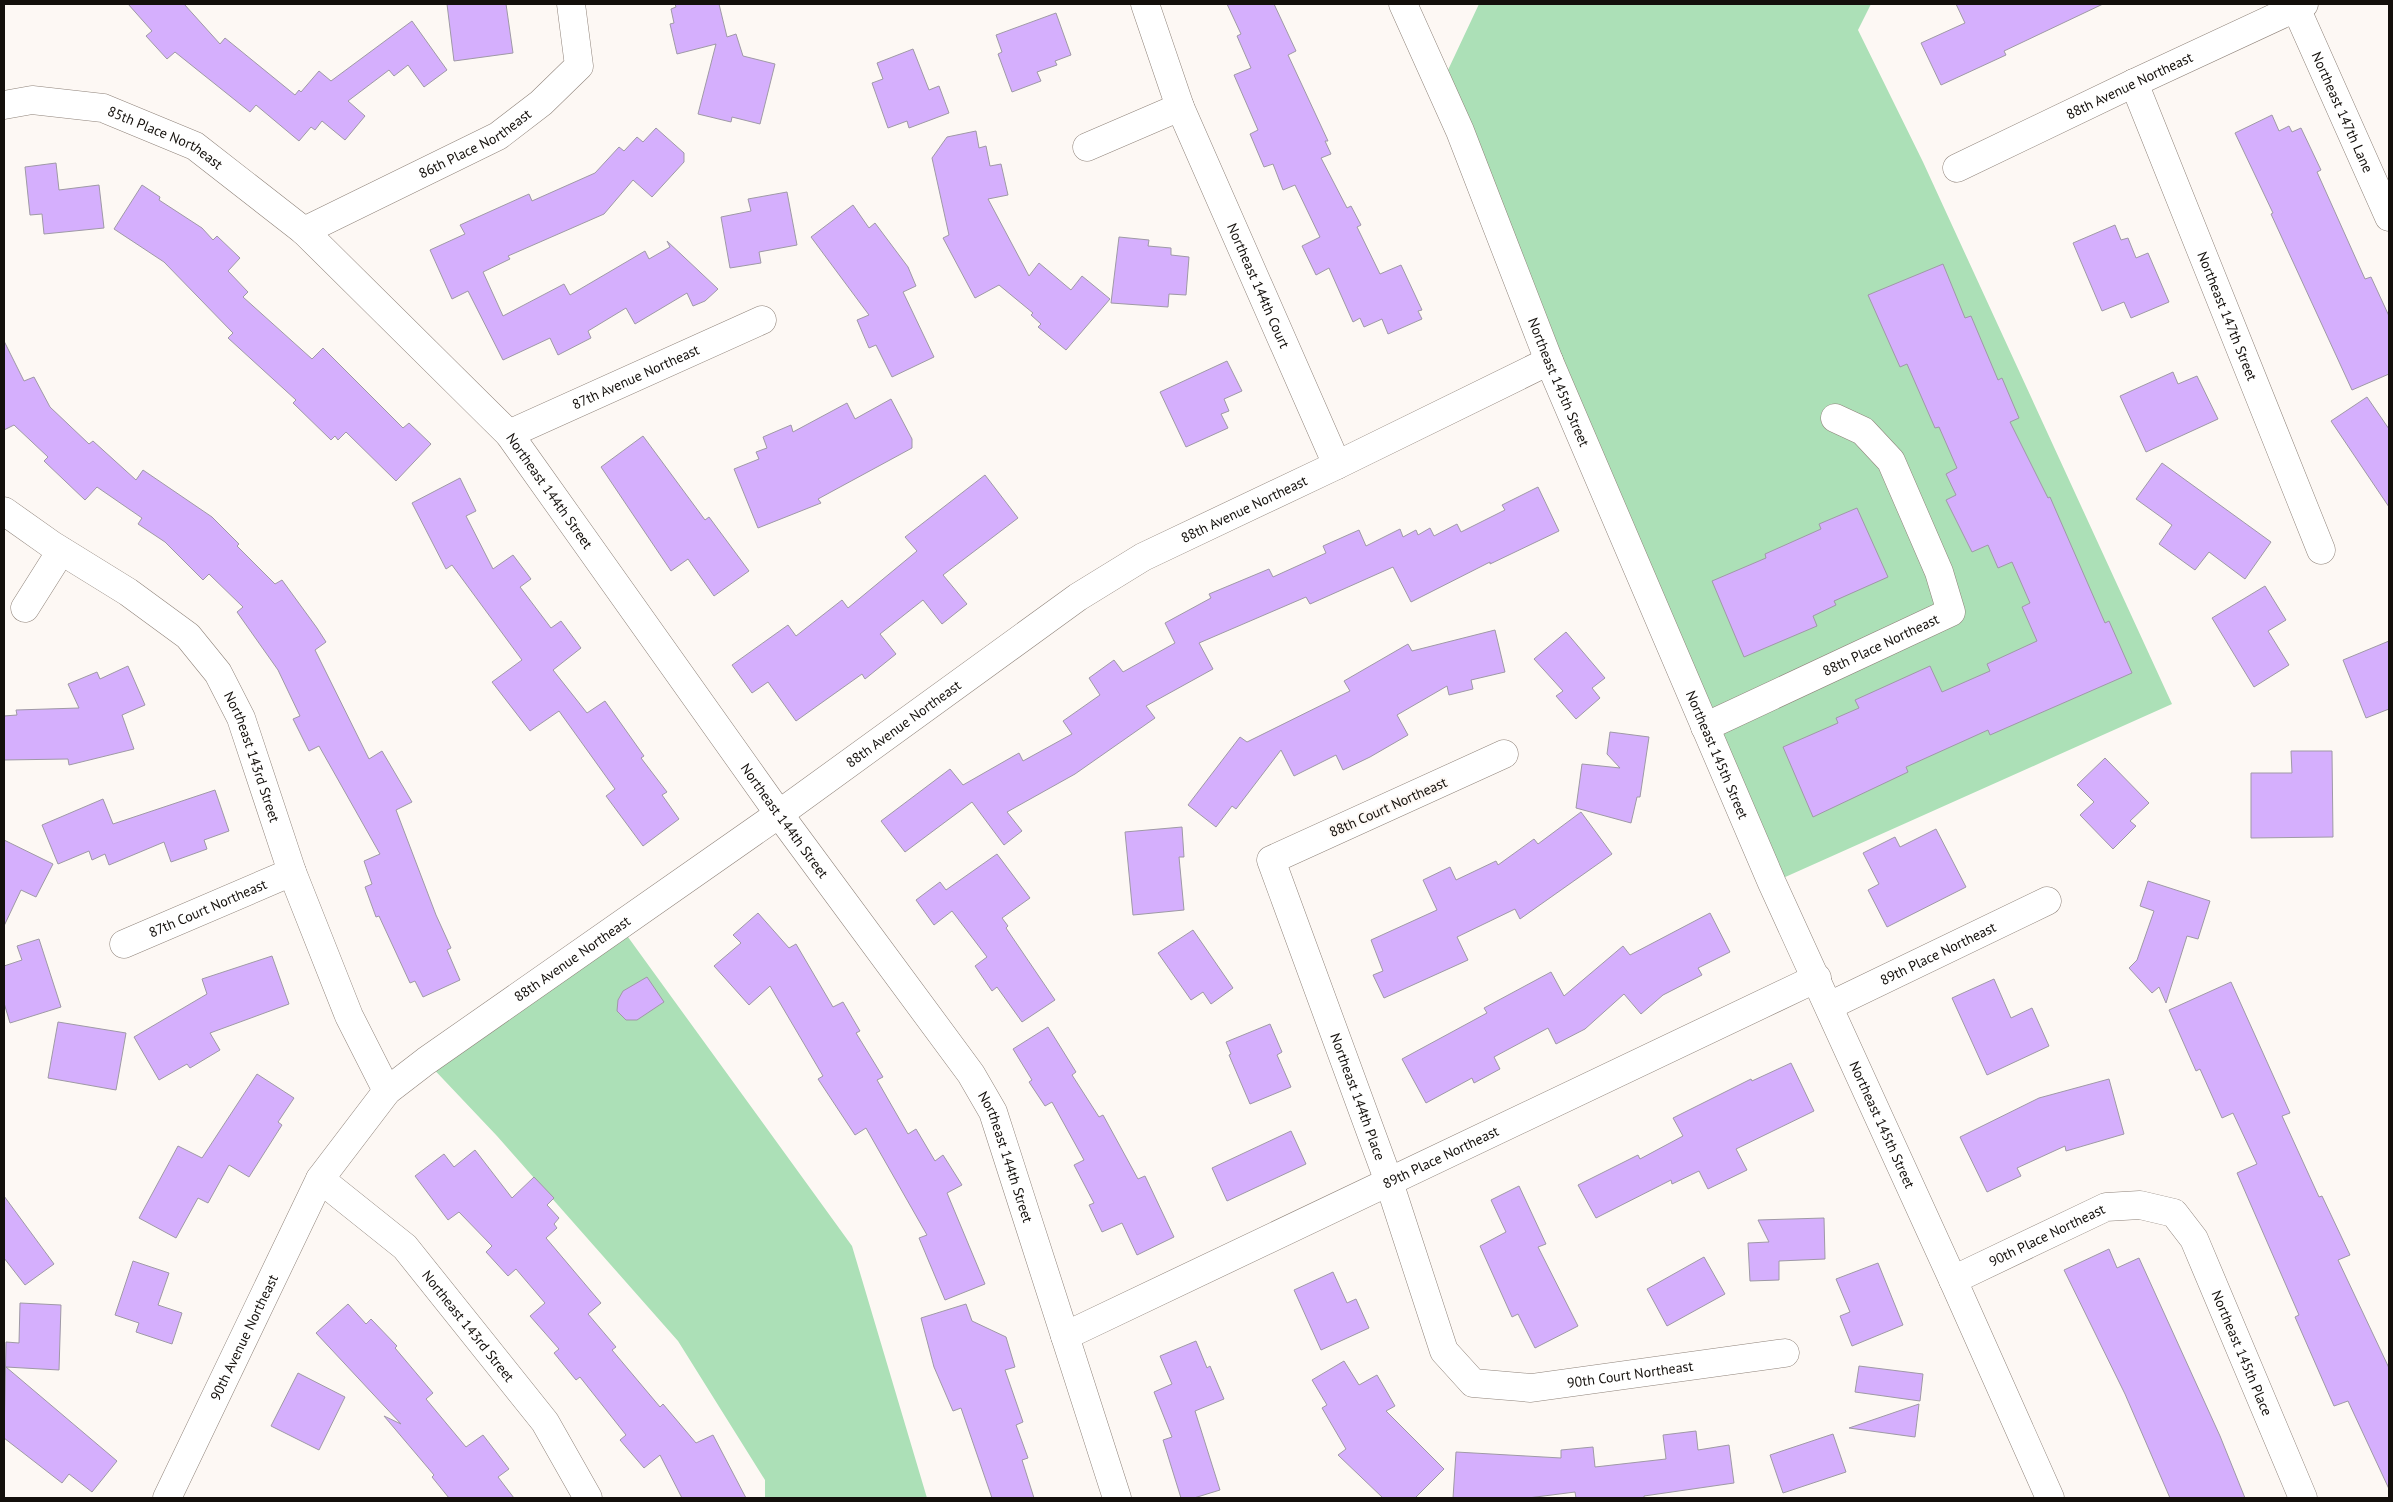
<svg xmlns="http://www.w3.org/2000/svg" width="2393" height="1502" font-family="'PT Sans',sans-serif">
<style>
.green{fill:#ace0b7}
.building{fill:#d5affd;stroke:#9f99a6}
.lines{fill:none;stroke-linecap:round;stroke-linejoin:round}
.minor-casing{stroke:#8f837a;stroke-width:29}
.tertiary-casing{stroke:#8f837a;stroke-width:29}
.minor{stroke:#fff;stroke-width:28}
.tertiary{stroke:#fff;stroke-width:28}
.labels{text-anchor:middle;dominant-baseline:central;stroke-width:4;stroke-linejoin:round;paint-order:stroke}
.street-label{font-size:14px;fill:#130f0b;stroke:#fdf8f4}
</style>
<rect width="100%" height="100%" fill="#fdf8f4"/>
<path class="green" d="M 1479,4 L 1871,4 L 1858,30 L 1923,162 L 2172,704 L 1772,883 L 1440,87 Z
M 620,926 L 852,1246 L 927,1498 L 765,1498 L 765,1480 L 678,1341 L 497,1136 L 426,1061 Z"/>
<path class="building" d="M 128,4 L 184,4 L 220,44 L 225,38 L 295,95 L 299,90 L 301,92 L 319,71 L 331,81 L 412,21 L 447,70 L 424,87 L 408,65 L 394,76 L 389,70 L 348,101 L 365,116 L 345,140 L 322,121 L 315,130 L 311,127 L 299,141 L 256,105 L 250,112 L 175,52 L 167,59 L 146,36 L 152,31 Z
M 447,4 L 506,4 L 513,53 L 454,61 Z
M 675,4 L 719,4 L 727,37 L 736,34 L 743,56 L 775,64 L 760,124 L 732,117 L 731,122 L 698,114 L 716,44 L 677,54 L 670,24 L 674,23 L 671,9 L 676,7 Z
M 1227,4 L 1274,4 L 1296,51 L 1288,55 L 1328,141 L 1325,141 L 1331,154 L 1321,158 L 1347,208 L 1351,206 L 1361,225 L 1357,227 L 1380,274 L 1401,265 L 1422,310 L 1418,311 L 1422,319 L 1388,334 L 1382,319 L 1364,327 L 1360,318 L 1353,322 L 1329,268 L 1316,275 L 1302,246 L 1320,237 L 1295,185 L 1283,190 L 1273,164 L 1264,167 L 1250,134 L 1258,130 L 1234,75 L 1251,68 L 1237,36 L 1241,34 Z
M 1956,4 L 2103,4 L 2004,51 L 2006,55 L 1941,85 L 1921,43 L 1965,23 Z
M 1056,13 L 1071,55 L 1055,61 L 1057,65 L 1037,72 L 1041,81 L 1012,92 L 998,54 L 1002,52 L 996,35 Z
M 913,49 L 929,90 L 939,86 L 949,113 L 909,128 L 907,121 L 888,128 L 872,83 L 883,79 L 877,63 Z
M 2272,115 L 2279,131 L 2289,126 L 2292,132 L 2301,128 L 2321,170 L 2317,172 L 2365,279 L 2371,277 L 2389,316 L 2389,374 L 2352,390 L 2271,214 L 2273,213 L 2235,133 Z
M 656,128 L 684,153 L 684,162 L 652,197 L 633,180 L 604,214 L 508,256 L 510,259 L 483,272 L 503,316 L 564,284 L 570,295 L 645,251 L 649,259 L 670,247 L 667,241 L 718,289 L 705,301 L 693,306 L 687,293 L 635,324 L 626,308 L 588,331 L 591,338 L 558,355 L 550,338 L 503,360 L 468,291 L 452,299 L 430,250 L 465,234 L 460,225 L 529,194 L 532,201 L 595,173 L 619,147 L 624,151 L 637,137 L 643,142 Z
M 976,131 L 979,148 L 986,146 L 990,166 L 1001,164 L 1008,195 L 988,199 L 1029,276 L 1039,263 L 1071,290 L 1082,276 L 1110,299 L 1066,350 L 1038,327 L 1041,324 L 1031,315 L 1033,313 L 999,285 L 975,298 L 943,238 L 949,235 L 932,158 L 947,137 Z
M 56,163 L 59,190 L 99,185 L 104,228 L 44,234 L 42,214 L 30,215 L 25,167 Z
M 142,185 L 160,197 L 159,200 L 202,228 L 213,240 L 217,236 L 240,258 L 228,271 L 248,292 L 243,297 L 312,359 L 323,348 L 403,428 L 409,423 L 431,444 L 396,481 L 346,432 L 338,440 L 335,436 L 331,440 L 293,403 L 296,400 L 228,338 L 233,333 L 164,262 L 114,229 Z
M 787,192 L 797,245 L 759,252 L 761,263 L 730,268 L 721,217 L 751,211 L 748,199 Z
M 853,205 L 869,228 L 875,223 L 908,267 L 916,286 L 903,292 L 934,357 L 892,377 L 876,345 L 869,348 L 857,320 L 869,315 L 811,237 Z
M 2115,225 L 2121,240 L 2128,238 L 2136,258 L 2148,253 L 2169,302 L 2131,318 L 2124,302 L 2102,311 L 2073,243 Z
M 1119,237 L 1149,240 L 1148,246 L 1171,248 L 1171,255 L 1189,257 L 1186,295 L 1169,294 L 1168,307 L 1111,303 Z
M 1943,264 L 1965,318 L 1971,316 L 1998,380 L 2002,378 L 2019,418 L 2010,422 L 2048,498 L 2050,497 L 2105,623 L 2109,621 L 2132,673 L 1990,735 L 1988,730 L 1906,767 L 1908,772 L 1813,817 L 1783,747 L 1838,723 L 1836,718 L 1859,708 L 1855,700 L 1930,666 L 1942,692 L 1990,671 L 1987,664 L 2037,641 L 2022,607 L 2030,603 L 2012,562 L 1998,568 L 1988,545 L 1972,552 L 1946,500 L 1956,495 L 1946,474 L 1957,468 L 1939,427 L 1935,428 L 1907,364 L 1900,367 L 1868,295 Z
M 4,341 L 24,381 L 34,377 L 50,407 L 89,444 L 93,441 L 136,480 L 143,470 L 212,517 L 239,544 L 237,546 L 275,584 L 282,580 L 317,628 L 326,642 L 315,650 L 369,759 L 382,751 L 412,802 L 396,810 L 436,915 L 451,948 L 447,950 L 460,980 L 423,997 L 415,981 L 410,983 L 379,916 L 376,917 L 365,887 L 372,884 L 364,861 L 380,854 L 319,746 L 309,751 L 293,719 L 300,716 L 278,670 L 237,612 L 243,607 L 209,574 L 203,580 L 165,542 L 138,524 L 142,518 L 97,487 L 85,500 L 44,461 L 48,457 L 14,425 L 4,430 Z
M 1227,361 L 1242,391 L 1224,399 L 1229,411 L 1221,414 L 1228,428 L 1186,447 L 1160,392 Z
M 2173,372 L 2178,384 L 2197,376 L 2218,419 L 2146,452 L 2120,396 Z
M 2367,397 L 2389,429 L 2389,507 L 2331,421 Z
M 891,399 L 912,439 L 912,448 L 818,499 L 821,503 L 758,528 L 734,469 L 759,459 L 756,452 L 767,448 L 763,437 L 791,425 L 793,432 L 847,403 L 855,419 Z
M 643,436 L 705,520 L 709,517 L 749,571 L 714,596 L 688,559 L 671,571 L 601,467 Z
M 2162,463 L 2271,542 L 2245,579 L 2209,552 L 2195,570 L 2159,544 L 2172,525 L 2136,499 Z
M 985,475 L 1018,518 L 943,575 L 967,604 L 942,624 L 923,600 L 880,634 L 896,654 L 865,679 L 862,674 L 796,721 L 768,682 L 752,693 L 732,665 L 788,625 L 796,636 L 842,600 L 848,608 L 917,551 L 905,537 Z
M 460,478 L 476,511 L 466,516 L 493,569 L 513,555 L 531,579 L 520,587 L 551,628 L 561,621 L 581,648 L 553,670 L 587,713 L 605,701 L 644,756 L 641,758 L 667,792 L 662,795 L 679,819 L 643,846 L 606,796 L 615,789 L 559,711 L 530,731 L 492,682 L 522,660 L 452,565 L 446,569 L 412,503 Z
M 1538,487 L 1559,531 L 1490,564 L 1490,562 L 1411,602 L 1393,567 L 1310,604 L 1306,597 L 1199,643 L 1213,669 L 1146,706 L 1155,718 L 1075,774 L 1007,812 L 1022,831 L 1004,845 L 972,802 L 905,852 L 881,821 L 950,769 L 963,785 L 1019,753 L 1023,761 L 1072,734 L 1063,721 L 1100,695 L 1089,678 L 1114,660 L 1123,672 L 1175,643 L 1165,623 L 1211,598 L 1209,594 L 1269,569 L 1273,577 L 1326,553 L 1323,546 L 1359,530 L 1366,546 L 1400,529 L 1403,537 L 1416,530 L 1418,535 L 1430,528 L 1434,536 L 1457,524 L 1461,532 L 1505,510 L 1502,505 Z
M 1857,508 L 1888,577 L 1834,601 L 1836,605 L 1813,616 L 1817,626 L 1744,657 L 1712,581 L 1766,558 L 1765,554 L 1821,529 L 1819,524 Z
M 2265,586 L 2286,620 L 2268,631 L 2289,665 L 2254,687 L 2212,618 Z
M 1495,630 L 1505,672 L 1471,680 L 1473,689 L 1449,695 L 1447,686 L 1397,715 L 1408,735 L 1370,757 L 1343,770 L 1336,755 L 1294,776 L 1281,750 L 1236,809 L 1232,806 L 1216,827 L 1188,805 L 1240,737 L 1247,742 L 1350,691 L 1344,681 L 1408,644 L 1412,651 Z
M 1566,632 L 1605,678 L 1592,688 L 1600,698 L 1576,719 L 1556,696 L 1563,691 L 1534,659 Z
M 2389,641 L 2389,709 L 2366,718 L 2343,660 Z
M 128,666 L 145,705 L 122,715 L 134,749 L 69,765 L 68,759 L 4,760 L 4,716 L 17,715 L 16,710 L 79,708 L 68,684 L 97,672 L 100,679 Z
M 1610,732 L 1649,737 L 1640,797 L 1637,797 L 1631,823 L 1576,808 L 1582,764 L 1620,768 L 1607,754 Z
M 2291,751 L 2332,751 L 2333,837 L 2251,838 L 2251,773 L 2292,773 Z
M 2105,758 L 2149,803 L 2130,821 L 2136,826 L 2113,849 L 2080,815 L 2094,802 L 2077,785 Z
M 215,790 L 229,831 L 204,840 L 207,849 L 171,862 L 164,842 L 109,865 L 105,854 L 92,860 L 89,851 L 58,864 L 42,825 L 103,799 L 113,824 Z
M 1581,812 L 1612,854 L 1520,919 L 1515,909 L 1457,937 L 1468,960 L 1384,998 L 1373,975 L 1383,971 L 1371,940 L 1437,910 L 1423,880 L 1450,867 L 1456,880 L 1496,861 L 1498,865 L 1534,839 L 1538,844 Z
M 1182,827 L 1184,857 L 1179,857 L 1184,910 L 1133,915 L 1125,832 Z
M 1936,829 L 1966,887 L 1887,927 L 1868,890 L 1879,884 L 1863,853 L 1895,837 L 1900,847 Z
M 4,840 L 53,864 L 36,897 L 21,890 L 4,926 Z
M 997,854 L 1030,898 L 1002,918 L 1008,926 L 1006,928 L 1055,1000 L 1022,1022 L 997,987 L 992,991 L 975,966 L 987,957 L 952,911 L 934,925 L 916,900 L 940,882 L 946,890 Z
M 2148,881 L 2210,901 L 2198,939 L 2187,936 L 2166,1003 L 2159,987 L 2152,993 L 2129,968 L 2137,960 L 2154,911 L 2140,906 Z
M 758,913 L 789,948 L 796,944 L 833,1007 L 843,1002 L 860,1031 L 856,1033 L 883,1077 L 877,1080 L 908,1134 L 916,1129 L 935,1161 L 943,1155 L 962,1185 L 947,1193 L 985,1284 L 945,1300 L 919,1238 L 927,1235 L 866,1128 L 855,1135 L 818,1079 L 823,1076 L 770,986 L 749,1005 L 714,966 L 741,943 L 733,935 Z
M 1710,913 L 1730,952 L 1698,968 L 1702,975 L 1663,995 L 1641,1014 L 1624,994 L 1585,1029 L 1556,1044 L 1548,1028 L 1494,1057 L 1500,1069 L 1474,1083 L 1472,1078 L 1426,1103 L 1402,1059 L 1487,1013 L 1484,1008 L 1551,972 L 1564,996 L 1623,946 L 1630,955 Z
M 1193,930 L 1233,988 L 1211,1004 L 1203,992 L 1191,1000 L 1158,953 Z
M 39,939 L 61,1007 L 10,1023 L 4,1003 L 4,966 L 22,960 L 17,946 Z
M 272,956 L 289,1004 L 210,1033 L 220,1050 L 190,1068 L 187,1064 L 159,1080 L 134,1037 L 207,994 L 202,979 Z
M 647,977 L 664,1002 L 637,1020 L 626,1020 L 617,1011 L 618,1000 L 623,991 Z
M 1994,979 L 2011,1018 L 2032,1008 L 2049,1046 L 1987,1075 L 1952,998 Z
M 2231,982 L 2290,1113 L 2282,1116 L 2319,1197 L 2322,1196 L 2350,1255 L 2338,1260 L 2389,1368 L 2389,1489 L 2348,1401 L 2334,1406 L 2295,1317 L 2299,1315 L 2237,1173 L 2257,1164 L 2233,1113 L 2222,1118 L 2200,1069 L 2196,1071 L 2169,1010 Z
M 58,1022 L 126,1033 L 116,1090 L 48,1078 Z
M 1270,1024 L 1282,1052 L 1277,1055 L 1291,1087 L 1250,1104 L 1229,1055 L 1231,1054 L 1226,1042 Z
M 1048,1027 L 1076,1072 L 1072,1075 L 1099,1117 L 1103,1115 L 1138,1179 L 1145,1176 L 1174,1237 L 1137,1255 L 1122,1223 L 1102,1232 L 1089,1205 L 1094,1203 L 1074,1165 L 1084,1160 L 1052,1102 L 1045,1106 L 1029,1082 L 1032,1080 L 1013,1049 Z
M 1791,1063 L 1814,1111 L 1736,1149 L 1747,1170 L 1708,1189 L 1699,1171 L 1672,1184 L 1671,1180 L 1596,1218 L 1578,1185 L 1638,1155 L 1640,1159 L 1683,1136 L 1673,1118 L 1751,1079 L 1752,1081 Z
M 257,1074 L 294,1098 L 278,1122 L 282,1125 L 249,1177 L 229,1165 L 208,1203 L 198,1198 L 176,1238 L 139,1218 L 178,1146 L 202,1158 Z
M 2109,1079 L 2124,1134 L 2066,1151 L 2065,1146 L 2017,1168 L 2021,1176 L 1987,1192 L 1960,1137 L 2039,1098 Z
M 1291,1131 L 1306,1164 L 1227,1201 L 1212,1168 Z
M 475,1150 L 512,1198 L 534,1177 L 554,1198 L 547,1205 L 559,1218 L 554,1224 L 557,1228 L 546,1238 L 601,1303 L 588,1314 L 616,1347 L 612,1350 L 660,1407 L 663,1404 L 696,1443 L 713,1435 L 746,1498 L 682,1498 L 660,1455 L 644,1468 L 620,1440 L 626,1435 L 580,1377 L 576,1380 L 554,1353 L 559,1349 L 530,1316 L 545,1303 L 516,1269 L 508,1276 L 486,1252 L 492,1246 L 459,1212 L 448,1220 L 415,1176 L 444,1154 L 454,1167 Z
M 1519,1186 L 1546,1244 L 1538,1247 L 1578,1326 L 1535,1348 L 1518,1314 L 1512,1317 L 1480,1246 L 1506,1232 L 1491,1200 Z
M 4,1196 L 54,1264 L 25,1285 L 4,1258 Z
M 1824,1218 L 1825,1259 L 1779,1261 L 1779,1280 L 1750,1281 L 1748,1243 L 1769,1242 L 1758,1220 Z
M 2109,1249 L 2117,1268 L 2139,1258 L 2220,1436 L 2245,1498 L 2170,1498 L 2125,1394 L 2064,1270 Z
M 1704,1257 L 1725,1294 L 1667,1326 L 1647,1289 Z
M 133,1261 L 169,1273 L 158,1305 L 182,1313 L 172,1344 L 136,1332 L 139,1323 L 115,1315 Z
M 1878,1263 L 1903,1325 L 1852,1346 L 1840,1316 L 1850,1312 L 1836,1279 Z
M 1333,1272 L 1347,1303 L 1356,1299 L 1369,1328 L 1321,1350 L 1294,1290 Z
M 20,1303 L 61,1305 L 59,1370 L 6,1367 L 117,1461 L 92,1492 L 69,1474 L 62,1483 L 4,1438 L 6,1342 L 19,1343 Z
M 348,1304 L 366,1324 L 371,1319 L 397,1346 L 395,1348 L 433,1393 L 426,1399 L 466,1447 L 483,1435 L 509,1469 L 498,1477 L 514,1498 L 449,1498 L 432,1477 L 434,1475 L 384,1416 L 401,1424 L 316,1333 Z
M 966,1304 L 972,1321 L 1006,1337 L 1015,1367 L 1005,1370 L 1023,1422 L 1016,1425 L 1028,1458 L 1022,1460 L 1034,1498 L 992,1498 L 961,1408 L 953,1411 L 934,1367 L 921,1318 Z
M 1196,1341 L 1207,1368 L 1210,1366 L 1224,1399 L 1195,1411 L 1220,1490 L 1194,1498 L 1181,1498 L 1163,1440 L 1172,1437 L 1154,1392 L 1172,1384 L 1160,1356 Z
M 1344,1361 L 1359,1385 L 1377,1375 L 1395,1406 L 1386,1411 L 1444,1469 L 1415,1498 L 1383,1498 L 1338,1455 L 1346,1449 L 1322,1408 L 1327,1405 L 1312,1380 Z
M 1859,1366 L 1923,1374 L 1920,1401 L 1855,1392 Z
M 298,1373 L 345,1397 L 319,1450 L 271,1426 Z
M 1919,1404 L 1915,1437 L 1849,1428 Z
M 1696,1431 L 1698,1450 L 1729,1445 L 1734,1483 L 1644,1496 L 1644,1498 L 1576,1498 L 1575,1492 L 1528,1498 L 1453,1498 L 1456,1452 L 1561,1458 L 1561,1450 L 1593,1447 L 1595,1467 L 1666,1459 L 1663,1435 Z
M 1833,1434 L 1846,1472 L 1783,1493 L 1770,1455 Z"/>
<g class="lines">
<defs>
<g id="minor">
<path id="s1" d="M 1145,4 L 1180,107 L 1337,465"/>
<path id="s2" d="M 2296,8 L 2389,217"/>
<path id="s3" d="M 2134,83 L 2321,550"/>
<path id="s4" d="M 4,105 L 32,100 L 103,108 L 195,146 L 304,231 L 509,434 L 779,814 L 971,1074 L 993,1112 L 1117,1498"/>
<path d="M 1087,147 L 1180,107"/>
<path id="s5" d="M 1957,168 L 2134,83 L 2304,4"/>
<path id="s6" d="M 304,231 L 498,136 L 541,103 L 579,66 L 571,4"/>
<path id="s7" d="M 509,434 L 762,320"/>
<path id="s8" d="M 4,511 L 52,545 L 128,592 L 188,636 L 218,673 L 241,718 L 292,872 L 349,1016 L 387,1091"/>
<path d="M 25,608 L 61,551"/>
<path id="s9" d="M 1705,727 L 1951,612 L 1939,572 L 1891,461 L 1863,431 L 1835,418"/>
<path id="s10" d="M 1504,754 L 1271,860 L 1389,1182 L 1444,1351 L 1473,1383 L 1531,1388 L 1785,1353"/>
<path id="s11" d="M 124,944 L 292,872"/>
<path id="s12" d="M 1829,1006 L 2047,901"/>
<path id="s13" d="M 320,1179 L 405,1247 L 545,1422 L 588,1498"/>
<path id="s14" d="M 1953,1280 L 2106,1207 L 2140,1205 L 2174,1213 L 2194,1239 L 2303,1498"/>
<path id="s15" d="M 1065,1336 L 1817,978"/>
</g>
<g id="tertiary">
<path id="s16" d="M 1403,4 L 1460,131 L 1549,361 L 1772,883 L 1953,1280 L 2050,1498"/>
<path id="s17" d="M 167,1498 L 320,1179 L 387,1091 L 426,1061 L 779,814 L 1078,597 L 1143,557 L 1337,465 L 1549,361"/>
</g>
</defs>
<use href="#minor" class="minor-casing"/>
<use href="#tertiary" class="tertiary-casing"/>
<use href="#minor" class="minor"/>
<use href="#tertiary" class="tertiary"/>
</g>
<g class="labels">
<g class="street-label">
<text stroke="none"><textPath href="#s5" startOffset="191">88th Avenue Northeast</textPath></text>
<text stroke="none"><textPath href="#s2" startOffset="114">Northeast 147th Lane</textPath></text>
<text stroke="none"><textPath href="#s4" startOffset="169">85th Place Northeast</textPath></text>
<text stroke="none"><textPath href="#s6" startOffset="192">86th Place Northeast</textPath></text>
<text stroke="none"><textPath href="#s1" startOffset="304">Northeast 144th Court</textPath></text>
<text stroke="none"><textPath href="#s3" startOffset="251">Northeast 147th Street</textPath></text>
<text stroke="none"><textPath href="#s7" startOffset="139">87th Avenue Northeast</textPath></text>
<text stroke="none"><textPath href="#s16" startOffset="409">Northeast 145th Street</textPath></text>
<text stroke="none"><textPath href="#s4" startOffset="696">Northeast 144th Street</textPath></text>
<text stroke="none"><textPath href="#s17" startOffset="1502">88th Avenue Northeast</textPath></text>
<text stroke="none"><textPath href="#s9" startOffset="194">88th Place Northeast</textPath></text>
<text stroke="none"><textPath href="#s17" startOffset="1098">88th Avenue Northeast</textPath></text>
<text stroke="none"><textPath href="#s16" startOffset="814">Northeast 145th Street</textPath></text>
<text stroke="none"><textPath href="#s8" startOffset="361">Northeast 143rd Street</textPath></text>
<text transform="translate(1388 807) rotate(-24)">88th Court Northeast</text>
<text stroke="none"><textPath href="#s4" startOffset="1101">Northeast 144th Street</textPath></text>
<text stroke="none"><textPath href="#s11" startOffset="91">87th Court Northeast</textPath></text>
<text stroke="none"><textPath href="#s12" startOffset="121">89th Place Northeast</textPath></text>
<text stroke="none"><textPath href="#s17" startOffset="692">88th Avenue Northeast</textPath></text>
<text stroke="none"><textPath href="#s10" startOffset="508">Northeast 144th Place</textPath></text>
<text stroke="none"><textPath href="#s16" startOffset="1219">Northeast 145th Street</textPath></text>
<text stroke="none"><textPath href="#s15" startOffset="416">89th Place Northeast</textPath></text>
<text stroke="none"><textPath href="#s4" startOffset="1506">Northeast 144th Street</textPath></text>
<text stroke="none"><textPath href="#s14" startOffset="104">90th Place Northeast</textPath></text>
<text stroke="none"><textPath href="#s13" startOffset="210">Northeast 143rd Street</textPath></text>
<text stroke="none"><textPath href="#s17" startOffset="178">90th Avenue Northeast</textPath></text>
<text stroke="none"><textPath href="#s14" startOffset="395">Northeast 145th Place</textPath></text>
<text stroke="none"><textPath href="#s10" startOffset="978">90th Court Northeast</textPath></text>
</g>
</g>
<rect width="2393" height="1502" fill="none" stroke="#130f0b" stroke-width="10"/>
</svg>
